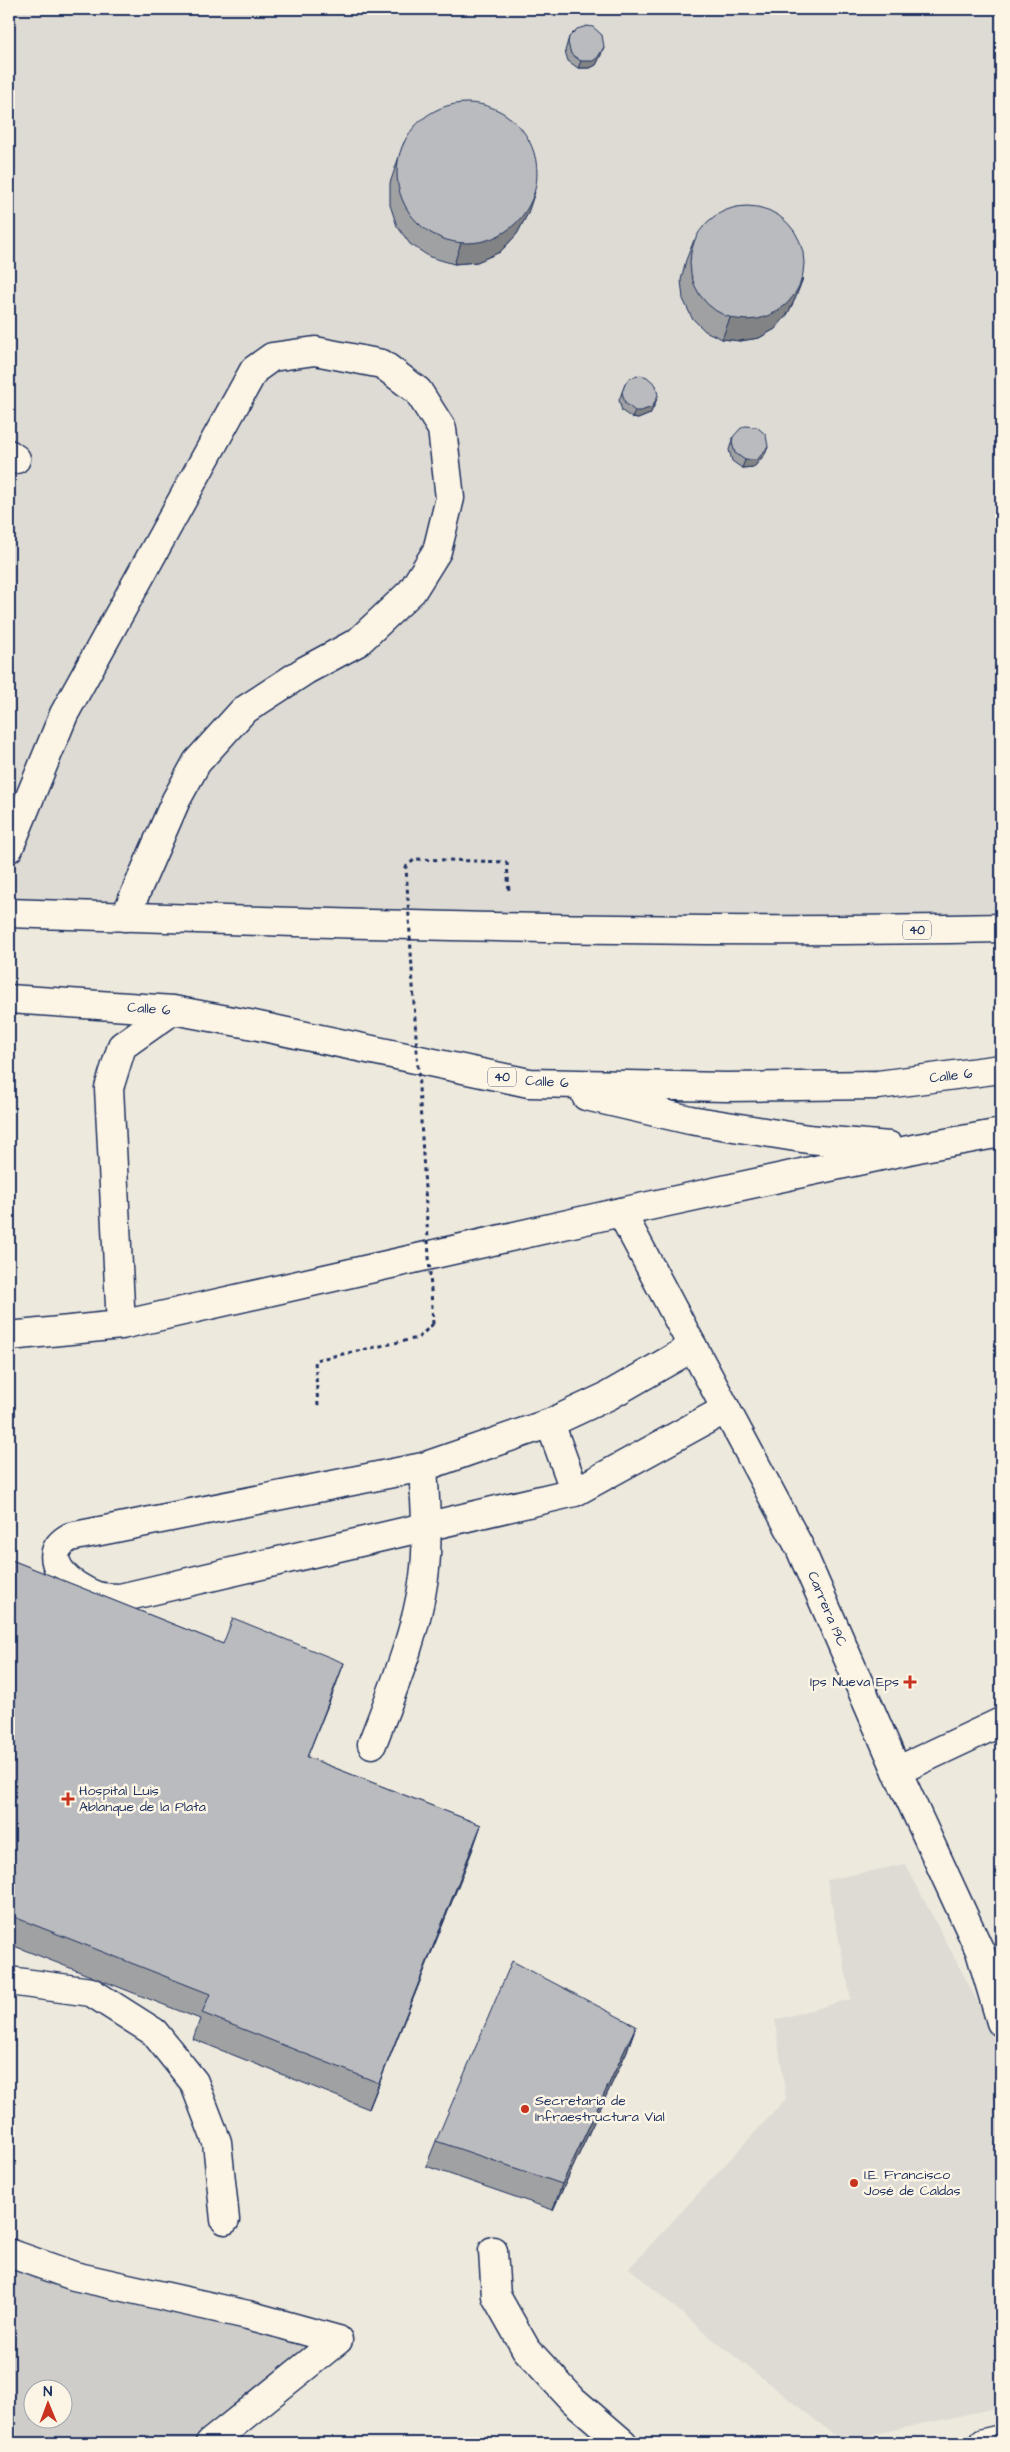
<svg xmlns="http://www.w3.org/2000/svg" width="1010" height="2452" font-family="'Architects Daughter',sans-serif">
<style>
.built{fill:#dedbd4}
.green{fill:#cfcdca;stroke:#757e94;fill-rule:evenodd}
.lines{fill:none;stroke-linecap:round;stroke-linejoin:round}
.minor-casing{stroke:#1b2f5e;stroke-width:31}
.major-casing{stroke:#1b2f5e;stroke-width:31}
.highway-casing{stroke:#1b2f5e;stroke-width:31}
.path{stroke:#1b2f5e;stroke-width:3;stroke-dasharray:4 4;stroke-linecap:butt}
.minor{stroke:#fcf5e5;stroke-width:28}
.major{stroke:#fcf5e5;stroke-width:28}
.highway{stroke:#fcf5e5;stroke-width:28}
.path-bridge{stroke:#1b2f5e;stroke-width:3;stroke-dasharray:4 4;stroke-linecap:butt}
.wall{fill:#a0a1a3;stroke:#1b2f5e}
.shaded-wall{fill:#828385;stroke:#1b2f5e}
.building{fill:#babbbe;stroke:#1b2f5e}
.poi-dot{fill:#c8321e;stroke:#fcf5e5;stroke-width:2}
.labels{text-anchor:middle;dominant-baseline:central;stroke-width:5;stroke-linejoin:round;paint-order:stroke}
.shield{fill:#fcf5e5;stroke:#5e6a86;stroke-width:1}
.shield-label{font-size:12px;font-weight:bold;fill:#1b2f5e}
.street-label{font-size:14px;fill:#1b2f5e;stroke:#fcf5e5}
.poi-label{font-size:14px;fill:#1b2f5e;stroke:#fcf5e5;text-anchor:start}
</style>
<rect width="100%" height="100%" fill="#eee9dd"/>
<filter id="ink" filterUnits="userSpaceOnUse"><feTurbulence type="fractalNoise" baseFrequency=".02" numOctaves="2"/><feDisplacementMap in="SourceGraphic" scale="10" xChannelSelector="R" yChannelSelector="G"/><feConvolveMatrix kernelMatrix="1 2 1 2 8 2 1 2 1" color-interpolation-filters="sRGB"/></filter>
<g filter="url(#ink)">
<path class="built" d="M 9,9 L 1001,9 L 1001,910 L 833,931 L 9,913 Z
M 905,1864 L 989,2023 L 1001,2063 L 1001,2407 L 842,2441 L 710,2337 L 629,2268 L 786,2099 L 775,2020 L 851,1999 L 827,1880 Z"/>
<path class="green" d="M 9,2253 L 338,2340 L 210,2443 L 9,2443 ZM 32,2390 L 62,2390 L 62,2420 L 32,2420 Z"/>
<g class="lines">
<defs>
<path id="minor" d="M 9,454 L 16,459
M 9,848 L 64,714 L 254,370 L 272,357 L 315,351 L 382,364 L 418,391 L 442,429 L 450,498 L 437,551 L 412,591 L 358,642 L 306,670 L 243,711 L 197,762 L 176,800 L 125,917
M 693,1347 L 608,1396 L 550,1423 L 423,1467 L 70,1537 C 34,1557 72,1588 97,1596 C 104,1598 112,1598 120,1598 L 575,1492 L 726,1409
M 550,1423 L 575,1492
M 372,1744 C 393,1689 416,1635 424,1577 C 429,1541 425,1503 423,1467
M 897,1771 L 1001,1722
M 9,1981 L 91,1992 L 154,2032 L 194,2082 L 217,2142 L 225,2220
M 493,2251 L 496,2296 L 526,2349 L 573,2400 L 623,2443
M 9,2253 L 74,2276 L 248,2315 L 338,2340
M 210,2443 L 338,2340
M 984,2443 L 1001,2439"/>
<path id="major" d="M 621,1212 L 800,1548 L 897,1771 L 980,1951 L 1001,2022"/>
<path id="highway" d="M 9,913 C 339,924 670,935 1001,928
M 9,999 L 173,1010 L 249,1024 L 529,1083 L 726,1087 L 878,1085 L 1001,1069
M 586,1096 L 690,1120 L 808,1139 L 889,1146
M 121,1325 L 109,1088 L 122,1046 L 173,1010
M 9,1336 L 121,1325 L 621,1212 L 918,1148 L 1001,1133"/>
</defs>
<use href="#minor" class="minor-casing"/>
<use href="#major" class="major-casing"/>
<use href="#highway" class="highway-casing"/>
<path class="path" d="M 507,862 L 509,893
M 318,1406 L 315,1360 L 418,1338 L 433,1324"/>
<use href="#minor" class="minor"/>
<use href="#major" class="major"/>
<use href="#highway" class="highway"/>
<path class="path-bridge" d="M 433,1324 L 406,867 L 415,859 L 507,862"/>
</g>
<path class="wall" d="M 569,37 L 601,55 L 596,65 L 590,68 L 578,68 L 568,61 L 565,51 Z
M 404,142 L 528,213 L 517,234 L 500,252 L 477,262 L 454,264 L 430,257 L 410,244 L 397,226 L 390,205 L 390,183 Z
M 694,240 L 803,278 L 795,299 L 787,315 L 775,329 L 759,338 L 740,341 L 722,339 L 705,331 L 692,318 L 683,299 L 681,280 L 686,260 Z
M 626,382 L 655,404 L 650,414 L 638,419 L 632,418 L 622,411 L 619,400 Z
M 733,437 L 768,447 L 765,454 L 754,467 L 742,468 L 732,461 L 729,450 Z
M 9,1559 L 223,1644 L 344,1663 L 307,1757 L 481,1825 L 472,1851 L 369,2109 L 193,2039 L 200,2019 L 9,1944 Z
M 636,2026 L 627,2051 L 553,2210 L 426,2166 L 436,2141 Z"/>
<path class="shaded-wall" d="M 604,47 L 601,55 L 596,65 L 590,68 L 578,68 L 581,61 Z
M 535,192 L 528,213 L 517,234 L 500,252 L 477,262 L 454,264 L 461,243 Z
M 803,278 L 795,299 L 787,315 L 775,329 L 759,338 L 740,341 L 722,339 L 730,318 Z
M 658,396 L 655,404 L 650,414 L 638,419 L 632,418 L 635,411 Z
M 768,447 L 765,454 L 754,467 L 742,468 L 745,460 Z
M 344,1663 L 335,1688 L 297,1782 L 307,1757 Z
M 481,1825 L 472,1851 L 369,2109 L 379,2083 Z
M 636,2026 L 627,2051 L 553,2210 L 562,2184 Z"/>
<path class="building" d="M 587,26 L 593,27 L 602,35 L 604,47 L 598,57 L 593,61 L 581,61 L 571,54 L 568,43 L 569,37 L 577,29 Z
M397 173a70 70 0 1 1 140 0a70 70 0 1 1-140 0Z
M690 263a57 57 0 1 1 114 0a57 57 0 1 1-114 0Z
M 641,375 L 647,377 L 656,385 L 658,396 L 652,407 L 641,411 L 635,411 L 625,403 L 622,392 L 626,382 L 631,378 Z
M 745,426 L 757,427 L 766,435 L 768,447 L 757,460 L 745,460 L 735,453 L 732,443 L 733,437 L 740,429 Z
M 9,1559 L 223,1644 L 233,1618 L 344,1663 L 307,1757 L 481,1825 L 379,2083 L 202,2013 L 210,1994 L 9,1915 Z
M 512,1961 L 636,2026 L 562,2184 L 436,2141 Z"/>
</g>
<g class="poi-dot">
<path d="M907.5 1674.5h5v5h5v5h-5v5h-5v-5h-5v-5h5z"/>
<path d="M65.5 1791.5h5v5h5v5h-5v5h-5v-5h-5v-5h5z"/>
<circle cx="525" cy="2109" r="5"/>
<circle cx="854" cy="2183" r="5"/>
</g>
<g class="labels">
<g class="shield">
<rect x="903" y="920.5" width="28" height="19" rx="4"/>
<rect x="488" y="1067.5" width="28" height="19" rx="4"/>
</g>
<g class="shield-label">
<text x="917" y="930">40</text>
<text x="502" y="1077">40</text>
</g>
<g class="street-label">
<text transform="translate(149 1009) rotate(4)">Calle 6</text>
<text transform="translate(951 1076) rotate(-7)">Calle 6</text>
<text transform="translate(547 1082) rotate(3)">Calle 6</text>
<text transform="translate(827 1609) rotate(67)">Carrera 19C</text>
</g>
<g class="poi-label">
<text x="899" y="1682" text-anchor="end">Ips Nueva Eps</text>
<text x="79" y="1791">Hospital Luis<tspan x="79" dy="16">Ablanque de la Plata</tspan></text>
<text x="535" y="2101">Secretaría de<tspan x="535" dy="16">Infraestructura Vial</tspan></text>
<text x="864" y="2175">I.E. Francisco<tspan x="864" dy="16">José de Caldas</tspan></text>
</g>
</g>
<rect width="1010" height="2452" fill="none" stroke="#fcf5e5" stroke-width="30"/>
<rect x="15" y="15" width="980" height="2422" fill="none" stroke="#1b2f5e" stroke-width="2" filter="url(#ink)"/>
<g transform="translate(48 2404) rotate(359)"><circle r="24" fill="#fcf5e5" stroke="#a2a6af"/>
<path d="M0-4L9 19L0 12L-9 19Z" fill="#c8321e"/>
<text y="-8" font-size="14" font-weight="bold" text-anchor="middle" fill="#1b2f5e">N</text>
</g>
</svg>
